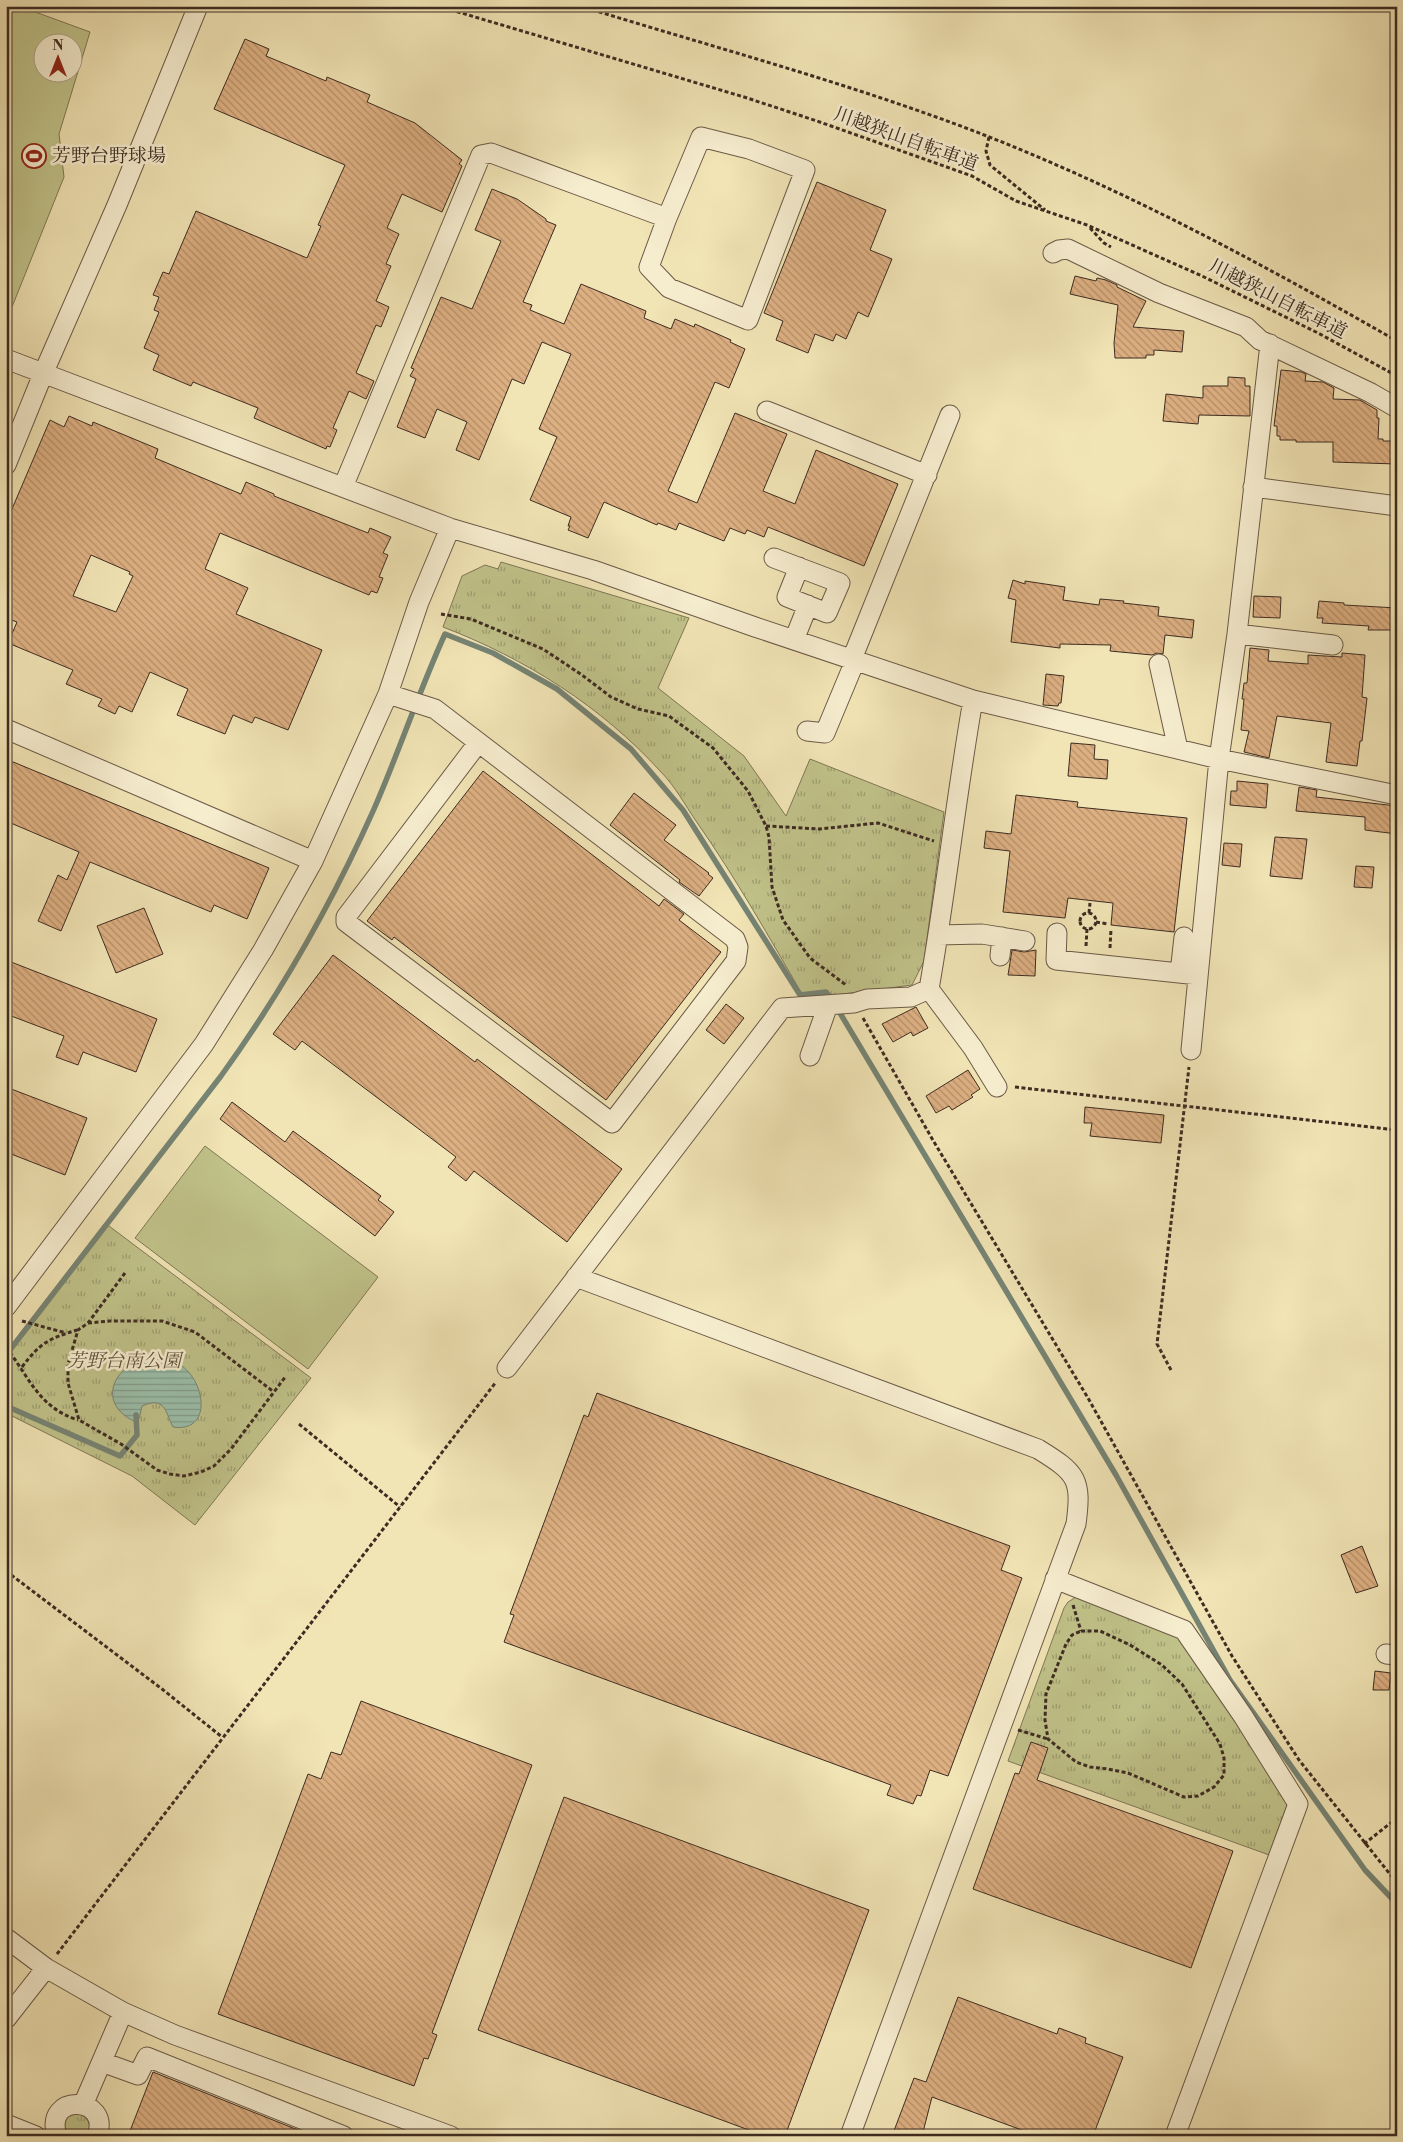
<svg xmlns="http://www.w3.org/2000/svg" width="1403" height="2142" font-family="'Libre Bodoni','Noto Serif JP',serif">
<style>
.grass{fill:url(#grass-tufts);stroke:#7f7756}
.pitch{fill:#c0c289;stroke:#7f7756;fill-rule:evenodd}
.water{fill:url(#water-rules);stroke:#768474}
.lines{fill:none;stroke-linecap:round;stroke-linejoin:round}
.stream{stroke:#768474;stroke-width:5.5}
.building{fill:url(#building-back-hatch);stroke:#3e2c22;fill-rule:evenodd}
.minor-casing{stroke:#6b5a47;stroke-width:21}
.path{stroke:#3e2c22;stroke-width:3;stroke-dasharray:4 2.5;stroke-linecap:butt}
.minor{stroke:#f6edcf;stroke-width:19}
.labels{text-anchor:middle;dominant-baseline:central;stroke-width:5;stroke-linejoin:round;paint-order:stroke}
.street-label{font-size:19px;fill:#3e2c22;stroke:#f6edcf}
.poi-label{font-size:19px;fill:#3e2c22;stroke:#f6edcf;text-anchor:start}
.park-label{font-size:19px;font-style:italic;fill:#5e523c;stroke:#f6edcf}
</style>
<defs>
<pattern id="grass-tufts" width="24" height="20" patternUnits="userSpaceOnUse" patternTransform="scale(1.25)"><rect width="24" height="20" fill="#c0c289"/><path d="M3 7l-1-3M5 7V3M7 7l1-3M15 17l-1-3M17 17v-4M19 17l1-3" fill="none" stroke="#9d9e70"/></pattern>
<pattern id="water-rules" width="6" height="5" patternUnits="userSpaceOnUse" patternTransform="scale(1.25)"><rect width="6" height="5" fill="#9bbfab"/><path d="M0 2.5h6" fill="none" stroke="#809b8b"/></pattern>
<pattern id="building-back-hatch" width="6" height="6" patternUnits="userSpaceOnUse" patternTransform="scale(1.25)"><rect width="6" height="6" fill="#ddb082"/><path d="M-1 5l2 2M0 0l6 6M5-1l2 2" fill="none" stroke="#b58f6a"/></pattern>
</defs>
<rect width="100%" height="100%" fill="#f1e4b5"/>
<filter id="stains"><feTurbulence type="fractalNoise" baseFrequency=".004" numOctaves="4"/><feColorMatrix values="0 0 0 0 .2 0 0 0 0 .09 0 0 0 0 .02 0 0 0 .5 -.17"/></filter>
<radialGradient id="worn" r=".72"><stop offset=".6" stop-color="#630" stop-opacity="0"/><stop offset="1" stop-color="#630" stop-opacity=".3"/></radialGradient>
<path class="grass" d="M 501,562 L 689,618 L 658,688 L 744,756 L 786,816 L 810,759 L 944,812 L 924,961 L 912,985 L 805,999 C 770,939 736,878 696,821 C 685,805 675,786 661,772 C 601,706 526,659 443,627 L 462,576 L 485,565 L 498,569 Z
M 105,1223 L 311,1378 L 195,1525 L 132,1476 L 6,1413 L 6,1352 Z
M 1076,1597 L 1181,1634 L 1290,1805 L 1272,1856 L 1008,1761 L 1064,1608 L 1068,1602 Z
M 80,2114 C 89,2118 93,2127 86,2136 L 66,2136 L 64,2120 L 68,2115 Z"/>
<path class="pitch" d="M 6,6 L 19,6 L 90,32 L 59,134 L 64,177 L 12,307 L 6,305 ZM 42,42 L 72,42 L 72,72 L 42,72 Z
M 205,1146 L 378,1277 L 308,1369 L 135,1238 Z"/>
<path class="water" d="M 147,1358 C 153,1358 160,1358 166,1359 C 204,1365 218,1434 173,1427 C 165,1411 165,1396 142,1406 L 139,1419 L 136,1422 C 97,1405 111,1367 147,1358 Z"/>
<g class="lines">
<path class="stream" d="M 837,1008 L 1116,1475 L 1230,1680 L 1365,1870 L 1397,1904
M 6,1355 L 221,1076 C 281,993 332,903 374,809 C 399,752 419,691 445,634 L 493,653 L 557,689 L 631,749 L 683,810 L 800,995 L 826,992 L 832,1000
M 6,1406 L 120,1456 L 137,1435 L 136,1415"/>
</g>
<path class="building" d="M 245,39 L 269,49 L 266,56 L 326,81 L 327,77 L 370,95 L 367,102 L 415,123 L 462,160 L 459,164 L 462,166 L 442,212 L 402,194 L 387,228 L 399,234 L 386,264 L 391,266 L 376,301 L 389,307 L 381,327 L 376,325 L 356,373 L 374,381 L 366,399 L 349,391 L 333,428 L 337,430 L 330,447 L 327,446 L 326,449 L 254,418 L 258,408 L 193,382 L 191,386 L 153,370 L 159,355 L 144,348 L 159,312 L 154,310 L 159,297 L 153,295 L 163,272 L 169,274 L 196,211 L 307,258 L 321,226 L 318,225 L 345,165 L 214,109 Z
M 817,182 L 886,210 L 870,250 L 892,259 L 868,317 L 858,312 L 846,339 L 836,334 L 833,341 L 815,334 L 808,353 L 776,340 L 783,321 L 764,313 Z
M 492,189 L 517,199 L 546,219 L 546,221 L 556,225 L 523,302 L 532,305 L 530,310 L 564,324 L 581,284 L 646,311 L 644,318 L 671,329 L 675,319 L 694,327 L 695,324 L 731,340 L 730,342 L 745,349 L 729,388 L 715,382 L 668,491 L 697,503 L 735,413 L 787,434 L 763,491 L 795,504 L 816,450 L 898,484 L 864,566 L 768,527 L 764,537 L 747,530 L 745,534 L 730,528 L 724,541 L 679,523 L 676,530 L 658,523 L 657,525 L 604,502 L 588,538 L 568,530 L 570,526 L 568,526 L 571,517 L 530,500 L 557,437 L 539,429 L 571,354 L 542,342 L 524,384 L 512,379 L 479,460 L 456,450 L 467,422 L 437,409 L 425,438 L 397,427 L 416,379 L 410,376 L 414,369 L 411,368 L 441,297 L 472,309 L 501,241 L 475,230 Z
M 1075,276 L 1096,281 L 1097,278 L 1106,280 L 1117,285 L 1117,287 L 1146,301 L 1133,327 L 1184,331 L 1182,352 L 1154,350 L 1154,355 L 1146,355 L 1146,358 L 1115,358 L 1114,343 L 1118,305 L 1070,294 Z
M 1281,370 L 1302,372 L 1306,374 L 1305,381 L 1323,382 L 1334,388 L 1333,399 L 1360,400 L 1377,410 L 1377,418 L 1379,418 L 1378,439 L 1383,439 L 1383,441 L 1397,441 L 1397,464 L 1333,462 L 1333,442 L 1296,442 L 1296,440 L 1280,440 L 1280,436 L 1277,436 L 1277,426 L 1274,426 Z
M 1228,377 L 1245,378 L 1245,386 L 1250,386 L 1250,416 L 1199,415 L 1198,424 L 1163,421 L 1166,394 L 1203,398 L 1203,386 L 1228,386 Z
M 69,416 L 92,426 L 93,422 L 158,449 L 155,458 L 241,494 L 246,482 L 274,494 L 274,496 L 368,533 L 370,528 L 391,537 L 383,553 L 388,555 L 379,577 L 383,578 L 377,593 L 371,591 L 369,595 L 220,533 L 205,569 L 248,588 L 236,614 L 322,650 L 288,730 L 255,717 L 252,723 L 233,715 L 225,734 L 177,715 L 188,689 L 150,672 L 132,712 L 119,706 L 115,714 L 98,706 L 102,699 L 66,684 L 73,670 L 8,643 L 17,622 L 6,618 L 6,523 L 50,420 L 64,427 ZM 91,555 L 130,572 L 129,574 L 133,576 L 116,612 L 73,596 Z
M 1013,580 L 1025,584 L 1025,581 L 1065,587 L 1063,600 L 1099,605 L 1100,599 L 1124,601 L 1123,603 L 1159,607 L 1158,616 L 1194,620 L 1192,638 L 1165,635 L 1163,654 L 1157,653 L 1152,655 L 1110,651 L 1111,645 L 1060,644 L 1060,648 L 1011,642 L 1016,600 L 1008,598 Z
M 1254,596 L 1281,597 L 1280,618 L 1253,617 Z
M 1319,601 L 1344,603 L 1344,605 L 1397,608 L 1397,630 L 1368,630 L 1369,626 L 1322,623 L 1323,618 L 1317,618 Z
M 1250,648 L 1269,650 L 1268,661 L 1308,664 L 1308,655 L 1342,657 L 1342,653 L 1365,655 L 1362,697 L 1367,698 L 1362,741 L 1360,741 L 1357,766 L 1326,762 L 1331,723 L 1277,716 L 1269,758 L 1244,752 L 1249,731 L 1241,730 L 1244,699 L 1242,699 L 1244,683 L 1247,683 Z
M 1046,674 L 1064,676 L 1061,703 L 1059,703 L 1058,706 L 1043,705 Z
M 1071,743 L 1095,745 L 1094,759 L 1108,760 L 1107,779 L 1068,776 Z
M 6,759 L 269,868 L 247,919 L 214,905 L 211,912 L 90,862 L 61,931 L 38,921 L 58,875 L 67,880 L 79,852 L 6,821 Z
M 483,771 L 659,906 L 664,899 L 684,914 L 679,920 L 721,952 L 606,1100 L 394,937 L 392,940 L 367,921 Z
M 1237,781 L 1268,784 L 1266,808 L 1230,805 L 1231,791 L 1237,791 Z
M 1299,787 L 1317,790 L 1316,797 L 1397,806 L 1397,834 L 1365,830 L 1365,817 L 1296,811 Z
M 634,793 L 676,825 L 664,840 L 709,873 L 708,874 L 713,878 L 699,896 L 679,882 L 680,880 L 610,825 Z
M 1016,795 L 1078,802 L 1077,807 L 1187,818 L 1174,932 L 1111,925 L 1113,903 L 1068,898 L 1065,918 L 1003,912 L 1010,851 L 984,848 L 986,831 L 1011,834 Z
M 1275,837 L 1307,839 L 1302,879 L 1270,876 Z
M 1224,843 L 1242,844 L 1240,867 L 1222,865 Z
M 1356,866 L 1374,867 L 1372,888 L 1354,887 Z
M 144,908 L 163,954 L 116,973 L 97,926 Z
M 1012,950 L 1024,952 L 1036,950 L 1035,976 L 1008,975 Z
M 333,955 L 475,1062 L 477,1059 L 622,1169 L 567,1242 L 474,1171 L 466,1181 L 448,1167 L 456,1157 L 302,1041 L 295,1050 L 273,1034 Z
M 6,960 L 157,1019 L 136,1072 L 83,1052 L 78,1065 L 56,1057 L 64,1036 L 6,1014 Z
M 726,1004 L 744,1018 L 724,1044 L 706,1030 Z
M 916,1007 L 928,1028 L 913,1036 L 911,1032 L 893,1042 L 882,1024 Z
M 968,1070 L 980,1089 L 971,1095 L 973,1097 L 952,1110 L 949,1106 L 936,1113 L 926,1096 Z
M 6,1087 L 87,1118 L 65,1175 L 6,1152 Z
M 232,1102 L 285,1142 L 293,1131 L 381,1196 L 378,1200 L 394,1212 L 375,1236 L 220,1119 Z
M 1085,1107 L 1164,1115 L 1161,1143 L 1090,1136 L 1092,1123 L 1084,1123 Z
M 597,1393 L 1010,1546 L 1001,1570 L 1022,1578 L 948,1776 L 930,1770 L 921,1796 L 917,1795 L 913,1804 L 887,1795 L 891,1785 L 504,1642 L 514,1615 L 510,1614 L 584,1415 L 588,1417 Z
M 1362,1546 L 1378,1586 L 1356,1593 L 1341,1555 Z
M 1375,1671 L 1391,1673 L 1389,1690 L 1373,1690 Z
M 361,1701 L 532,1765 L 432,2033 L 437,2035 L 428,2059 L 424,2058 L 414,2086 L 218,2014 L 308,1774 L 321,1779 L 331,1752 L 341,1755 Z
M 1031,1742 L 1048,1748 L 1037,1780 L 1233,1851 L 1191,1968 L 973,1889 L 1015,1773 L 1019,1774 Z
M 564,1797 L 869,1910 L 785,2136 L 765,2136 L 478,2030 Z
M 958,1997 L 1057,2034 L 1059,2028 L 1086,2038 L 1085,2043 L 1123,2057 L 1093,2136 L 1038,2136 L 932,2097 L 922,2136 L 892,2136 L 914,2078 L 926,2082 Z
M 153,2072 L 313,2136 L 128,2136 Z"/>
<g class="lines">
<defs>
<path id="minor" d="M 1053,253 L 1059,250 L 1068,249 L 1159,293 L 1246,327 L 1260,340 L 1371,393 L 1397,408
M 6,359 L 450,528 L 593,570 L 755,627 L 973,700 L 1219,759 L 1397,795
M 767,411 L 927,475
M 6,465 L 43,374 L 117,205 L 198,6
M 343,487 L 481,155 L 491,153 L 667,218 L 701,137 L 749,149 L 805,170 L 748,320 L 669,288 L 649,267 L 667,218
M 1253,487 L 1397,506
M 774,558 L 840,583 L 827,613 L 787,597 L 799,567
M 1237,634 L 1333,645
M 794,640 L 808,605
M 852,659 L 950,415
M 1159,664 L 1178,749
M 388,694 L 435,709 L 735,939 L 738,947 L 736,961 L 612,1123 L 346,922 L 346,917 L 478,743
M 6,729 L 313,861
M 807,731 L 825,733 L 855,661
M 1057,933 L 1056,960 L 1198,975
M 938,935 L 982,934 L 1025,941
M 1000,956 L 1002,937
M 1180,973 L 1184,937
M 929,989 L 973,1048 L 997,1087
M 1191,1050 L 1219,759 L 1237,634 L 1270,344
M 810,1056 L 828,1005
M 576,1277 L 1038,1449 C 1077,1473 1082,1479 1076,1524 L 850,2136
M 6,1307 L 204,1044 L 263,950 L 313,861 L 388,694 L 419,602 L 450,528
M 507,1368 L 782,1008 L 854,1003 L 867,999 L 911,997 L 929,989 C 946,893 956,796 973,700
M 1055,1579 L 1184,1630 L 1243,1716 L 1298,1804 L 1175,2136
M 1386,1654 L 1397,1655
M 6,1938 L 46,1968 L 123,2012 L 175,2035 L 451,2136
M 6,2019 L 46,1968
M 102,2062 L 138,2075 L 147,2057 L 344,2136
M 83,2105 L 123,2012
M 6,2124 L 36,2136
M 57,2136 C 43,2092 112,2096 97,2136"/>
</defs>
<use href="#minor" class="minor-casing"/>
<path class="path" d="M 438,6 L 744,97 L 817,121 L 972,176 L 1016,201 L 1087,225 L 1202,276 L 1318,333 L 1397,376
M 580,6 C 706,45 834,79 958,125 C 1111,182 1255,260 1397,341
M 989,137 L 986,151 L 990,165 L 1045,210
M 1090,228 L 1104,243 L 1111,247
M 441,614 L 471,619 L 543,649 L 582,675 L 611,697 L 638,709 L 669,716 L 713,748 L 748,791 L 766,826 L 769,837 L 772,887 L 783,920 L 810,958 L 846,985
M 766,826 L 819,829 L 878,823 L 934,841
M1080 921a8 8 0 1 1 16 0a8 8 0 1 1-16 0Z
M 1089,913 L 1090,903
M 1096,922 L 1108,924
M 1086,946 L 1087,929
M 1110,948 L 1111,929
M 863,1018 L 934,1142 L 1088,1398 L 1232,1656 L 1299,1760 L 1397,1883
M 1015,1087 L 1397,1130
M 125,1273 L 88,1323 L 78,1330 L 68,1364 L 68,1383 L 79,1420 L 121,1444 L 157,1470 L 170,1474 L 184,1476 L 201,1472 L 214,1466 L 231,1449 L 286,1376
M 22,1321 L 66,1333
M 88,1323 L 110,1321 L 162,1321 L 195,1332 L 274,1392
M 6,1347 C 29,1377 39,1408 78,1420
M 22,1367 C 40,1343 48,1339 77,1330
M 1171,1370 L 1157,1344 L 1189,1067
M 299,1424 L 400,1507
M 6,1571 L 162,1689 L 222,1737
M 1073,1605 L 1081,1631
M 1081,1631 L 1100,1631 L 1130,1645 L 1162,1665 L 1182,1684 L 1220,1744 L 1224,1758 L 1224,1775 L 1214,1787 L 1198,1796 L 1184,1797 L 1128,1773 L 1108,1769 L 1090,1767 L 1076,1762 L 1048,1739 L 1045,1720 L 1046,1694 L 1066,1644 L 1072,1635 Z
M 1018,1730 L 1048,1739
M 1364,1844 L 1397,1818
M 57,1954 L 496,1382"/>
<use href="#minor" class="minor"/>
</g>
<defs>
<symbol id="stadium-ring" viewBox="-11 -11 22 22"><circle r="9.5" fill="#f6edcf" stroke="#8f2418" stroke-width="1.5"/><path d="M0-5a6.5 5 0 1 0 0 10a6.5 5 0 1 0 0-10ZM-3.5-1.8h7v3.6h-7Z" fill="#8f2418"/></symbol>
</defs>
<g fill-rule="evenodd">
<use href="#stadium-ring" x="20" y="142" width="28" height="28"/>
</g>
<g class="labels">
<g class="street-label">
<text transform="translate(906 139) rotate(20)">川越狭山自転車道</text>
<text transform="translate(1278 299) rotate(27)">川越狭山自転車道</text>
</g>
<g class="poi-label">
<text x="52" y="156">芳野台野球場</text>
</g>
<g class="park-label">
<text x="124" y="1361">芳野台南公園</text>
</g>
</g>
<rect width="1403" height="2142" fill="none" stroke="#f1e4b5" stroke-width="25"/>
<rect x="8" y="8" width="1388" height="2127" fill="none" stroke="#3e2c22" stroke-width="2.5"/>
<rect x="12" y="12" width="1378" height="2117" fill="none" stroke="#3e2c22"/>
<g transform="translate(58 58)"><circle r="24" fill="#f6edcf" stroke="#aca08a"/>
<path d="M0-4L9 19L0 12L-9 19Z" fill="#8f2418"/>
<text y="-8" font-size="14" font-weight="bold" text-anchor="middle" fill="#3e2c22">N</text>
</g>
<rect width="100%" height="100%" filter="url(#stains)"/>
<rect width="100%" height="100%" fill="url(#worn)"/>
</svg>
